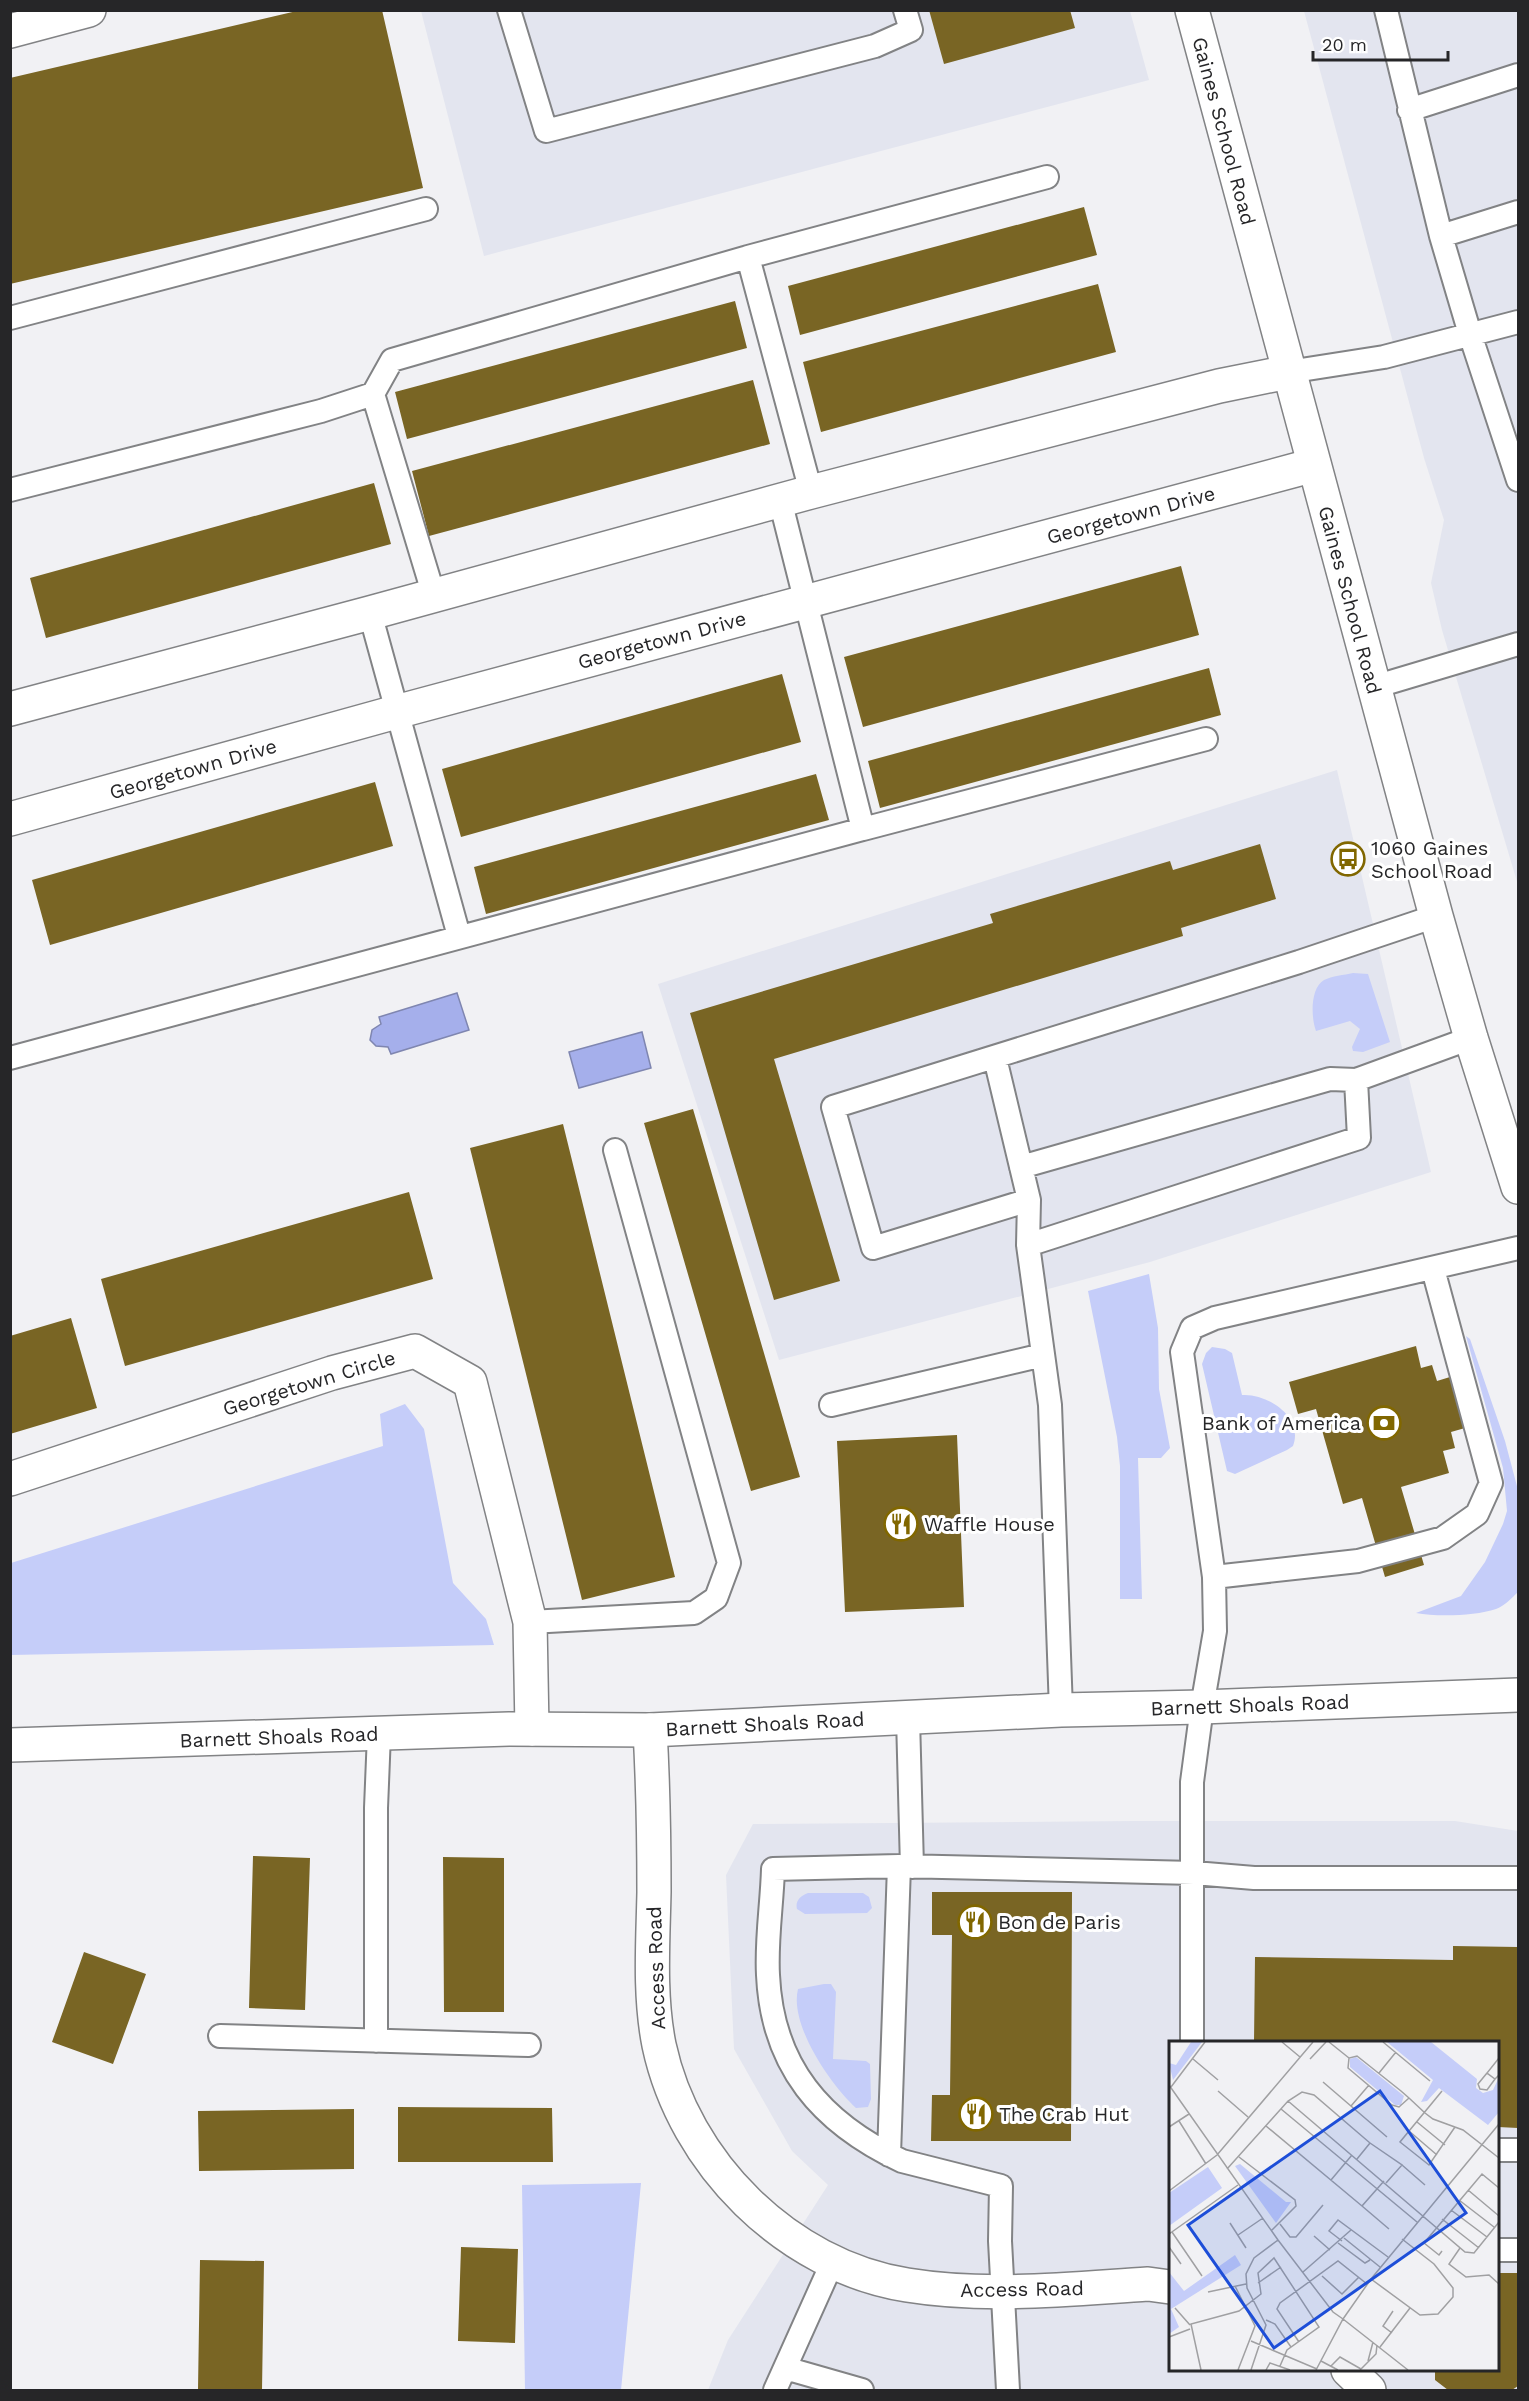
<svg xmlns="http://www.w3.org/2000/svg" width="1529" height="2401" font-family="'Work Sans',sans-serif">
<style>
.built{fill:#e3e5ef;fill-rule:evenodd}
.green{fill:#c5cdf9}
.water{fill:#a5afeb;stroke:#7f86b0;stroke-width:1.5}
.building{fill:#796524}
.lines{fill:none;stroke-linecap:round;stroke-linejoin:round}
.service-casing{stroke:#828385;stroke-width:26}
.minor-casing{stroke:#828385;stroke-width:36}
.secondary-casing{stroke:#828385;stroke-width:36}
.service{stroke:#fff;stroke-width:22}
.minor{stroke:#fff;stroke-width:33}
.secondary{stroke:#fff;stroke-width:33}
.labels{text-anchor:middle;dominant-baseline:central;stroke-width:6;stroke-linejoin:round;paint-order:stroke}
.street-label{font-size:20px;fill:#262628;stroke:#fff}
.poi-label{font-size:20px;fill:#262628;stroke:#fff;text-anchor:start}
.inset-road{fill:none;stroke:#a0a0a2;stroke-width:1.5}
.view{fill:#1d4ed8;fill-opacity:0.15;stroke:#1d4ed8;stroke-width:3}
.inset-edge{fill:none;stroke:#262628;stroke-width:3}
</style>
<rect width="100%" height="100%" fill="#f1f1f4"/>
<path class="built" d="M 421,11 L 1130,11 L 1149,80 L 484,256 Z
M 1304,11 L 1518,11 L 1518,885 L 1442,630 L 1431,583 L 1444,520 L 1424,458 Z
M 1337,770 L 1431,1172 L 1150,1262 L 779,1360 L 658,984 Z
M 1134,1821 L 1455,1821 L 1518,1831 L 1518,2390 L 708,2390 L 728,2340 L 828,2185 L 792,2151 L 734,2049 L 726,1875 L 753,1824 ZM 1170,2042 L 1498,2042 L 1498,2370 L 1170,2370 Z"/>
<path class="green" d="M 1353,973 L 1368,974 L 1390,1042 L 1363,1052 L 1353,1051 L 1352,1047 L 1360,1029 L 1350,1021 L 1316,1031 C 1311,1018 1310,988 1324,980 C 1332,976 1344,975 1353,973 Z
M 1149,1274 L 1158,1328 L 1159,1389 L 1170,1448 L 1161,1458 L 1138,1458 L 1142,1599 L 1120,1599 L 1120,1466 L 1117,1437 L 1088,1291 Z
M 1466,1336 L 1470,1339 L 1505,1441 L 1518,1490 L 1518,1592 C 1512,1598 1504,1606 1496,1609 C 1475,1616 1437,1617 1416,1613 L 1461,1596 L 1485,1562 L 1503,1524 L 1507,1511 L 1503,1468 Z
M 1212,1347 L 1225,1349 L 1232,1353 L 1242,1395 C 1267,1393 1304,1417 1293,1446 L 1287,1450 L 1235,1474 L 1227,1471 L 1202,1364 L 1206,1353 Z
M 405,1404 L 424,1429 L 453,1583 L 486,1619 L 494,1645 L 11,1655 L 11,1563 L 383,1446 L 380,1414 Z
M 808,1893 L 863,1893 L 869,1897 L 872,1908 L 867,1913 L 805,1914 L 797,1909 C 795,1901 800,1896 808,1893 Z
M 824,1984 L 831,1984 L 836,1992 L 833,2059 L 866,2061 L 870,2064 L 871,2099 L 868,2107 L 856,2108 C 831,2085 789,2025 798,1989 Z
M 641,2183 L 621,2390 L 525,2390 L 522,2185 Z"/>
<path class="water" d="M 457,993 L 469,1030 L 391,1054 L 388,1047 L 376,1046 L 370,1040 L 372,1030 L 381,1024 L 379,1017 Z
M 642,1032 L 651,1068 L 579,1088 L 569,1052 Z"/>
<path class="building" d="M 301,10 L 382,10 L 423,188 L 10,284 L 10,78 Z
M 929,10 L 1070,10 L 1075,28 L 944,64 Z
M 1084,207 L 1097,255 L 800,335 L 788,286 Z
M 1098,284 L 1116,352 L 821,432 L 803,362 Z
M 735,301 L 747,348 L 407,439 L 395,392 Z
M 753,380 L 770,444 L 429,536 L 412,471 Z
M 374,483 L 391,544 L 46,638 L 30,578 Z
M 1181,566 L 1199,635 L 863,727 L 844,657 Z
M 1209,668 L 1221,715 L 880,808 L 868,761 Z
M 782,674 L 801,742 L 461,837 L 442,769 Z
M 816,774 L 829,820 L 486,914 L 474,867 Z
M 375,782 L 393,846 L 50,945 L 32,880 Z
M 1260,844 L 1276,899 L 1181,928 L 1183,936 L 774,1059 L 840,1281 L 774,1300 L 690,1013 L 993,923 L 990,914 L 1170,861 L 1173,870 Z
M 693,1109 L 800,1477 L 751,1491 L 644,1123 Z
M 563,1124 L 675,1577 L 582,1600 L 470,1148 Z
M 409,1192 L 433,1279 L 125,1366 L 101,1279 Z
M 71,1318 L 97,1408 L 10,1434 L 10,1336 Z
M 1416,1346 L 1421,1368 L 1432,1365 L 1437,1381 L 1450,1377 L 1465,1428 L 1451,1432 L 1455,1448 L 1443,1451 L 1449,1473 L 1401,1487 L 1424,1565 L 1385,1577 L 1362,1498 L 1343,1504 L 1316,1409 L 1298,1414 L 1289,1382 Z
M 957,1435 L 964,1607 L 845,1612 L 837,1441 Z
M 253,1856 L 310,1858 L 305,2010 L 249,2008 Z
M 443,1857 L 504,1858 L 504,2012 L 444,2012 Z
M 932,1892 L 1072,1892 L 1071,2141 L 931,2141 L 932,2095 L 950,2095 L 952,1935 L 932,1935 Z
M 1453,1946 L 1518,1947 L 1518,2128 L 1498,2127 L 1498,2042 L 1254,2042 L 1255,1957 L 1453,1960 Z
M 84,1952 L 146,1974 L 113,2064 L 52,2042 Z
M 398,2107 L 552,2108 L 553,2162 L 398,2162 Z
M 354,2109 L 354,2169 L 199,2171 L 198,2111 Z
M 461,2247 L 518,2249 L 515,2343 L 458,2341 Z
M 200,2260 L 264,2261 L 262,2390 L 198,2390 Z
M 1498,2273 L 1518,2273 L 1518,2386 L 1512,2390 L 1448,2390 L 1435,2380 L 1435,2370 L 1498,2370 Z"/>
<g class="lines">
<defs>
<path id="service" d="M 509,10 L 546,131 L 875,46 L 911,30 L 905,10
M 1386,10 L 1441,236 L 1470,334 L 1518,480
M 1409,110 L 1518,75
M 1441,236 L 1518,212
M 748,257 L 1047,177
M 10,318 L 426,209
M 1288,372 L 1384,357 L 1518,322
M 373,394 L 392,360 L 748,257 L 811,492
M 10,490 L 321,411 L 373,394 L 434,596
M 780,500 L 863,829 L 1206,739
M 370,613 L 459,936
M 1374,687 L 1518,644
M 10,1058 L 863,829
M 995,1058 L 1029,1200 L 1028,1245 L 1050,1405 L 1061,1710
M 1021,1167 L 1330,1079 L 1356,1080 L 1471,1038
M 1029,1200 L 873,1248 L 833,1107 L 1299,962 L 1436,916
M 1028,1245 L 1359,1138 L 1356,1080
M 831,1405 L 1043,1355
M 1214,1577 L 1358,1561 L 1443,1538 L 1477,1514 L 1491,1483 L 1433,1269
M 530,1622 L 694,1613 L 716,1598 L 729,1563 L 615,1150
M 908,1718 L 912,1867
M 220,2036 L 529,2045
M 376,2041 L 376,1808 L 379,1734
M 1192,2042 L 1192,1782 L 1202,1707 L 1215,1631 L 1214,1577 L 1182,1352 L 1192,1328 L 1215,1318 L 1518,1248
M 1498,2150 L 1518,2150
M 889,2155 L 899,1866
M 1498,2250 L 1518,2250
M 785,2368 L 862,2390
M 775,2390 L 833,2261
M 1008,2390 L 1000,2241 L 1001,2186 L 902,2161 C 821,2123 772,2066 768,1975 C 766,1940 772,1904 773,1869 L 899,1866 L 1194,1873 L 1254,1878 L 1518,1878"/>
<path id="minor" d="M 10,31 L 89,10
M 10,709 L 370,613 L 811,492 L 1219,386 L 1288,372
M 10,819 L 396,712 L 1314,465
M 10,1479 L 332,1373 L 415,1351 L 470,1382 L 530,1622 L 532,1729
M 650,1730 C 653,1784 654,1838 654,1892 C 653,1942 649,1995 659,2045 C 684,2163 787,2266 907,2285 C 987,2298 1068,2289 1148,2284 L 1170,2287
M 1348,2370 L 1369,2390"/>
<path id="secondary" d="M 1192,10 L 1436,916 L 1471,1038 L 1518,1187
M 10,1745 L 509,1729 L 650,1730 L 1061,1710 L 1202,1707 L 1518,1695"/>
</defs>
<use href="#service" class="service-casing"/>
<use href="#minor" class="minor-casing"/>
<use href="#secondary" class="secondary-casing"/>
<use href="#service" class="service"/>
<use href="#minor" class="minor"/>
<use href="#secondary" class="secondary"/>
</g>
<defs>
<symbol id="bus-ring" viewBox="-11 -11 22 22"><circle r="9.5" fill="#fff" stroke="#816700" stroke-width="1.5"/><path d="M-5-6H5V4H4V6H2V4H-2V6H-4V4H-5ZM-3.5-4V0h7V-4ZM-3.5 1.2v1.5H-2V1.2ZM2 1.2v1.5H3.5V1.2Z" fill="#816700"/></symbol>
<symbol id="bank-ring" viewBox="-11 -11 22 22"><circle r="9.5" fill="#fff" stroke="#816700" stroke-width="1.5"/><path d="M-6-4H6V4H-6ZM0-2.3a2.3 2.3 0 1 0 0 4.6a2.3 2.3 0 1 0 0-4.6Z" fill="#816700"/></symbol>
<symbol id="restaurant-ring" viewBox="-11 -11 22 22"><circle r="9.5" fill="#fff" stroke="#816700" stroke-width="1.5"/><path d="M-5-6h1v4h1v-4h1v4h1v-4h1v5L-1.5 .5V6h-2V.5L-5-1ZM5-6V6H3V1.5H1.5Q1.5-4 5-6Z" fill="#816700"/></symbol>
</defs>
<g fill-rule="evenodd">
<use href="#bus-ring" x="1329" y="840" width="38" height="38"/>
<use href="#bank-ring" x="1365" y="1404" width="38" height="38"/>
<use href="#restaurant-ring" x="882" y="1505" width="38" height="38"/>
<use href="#restaurant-ring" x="956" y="1903" width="38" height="38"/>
<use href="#restaurant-ring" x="957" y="2095" width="38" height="38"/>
</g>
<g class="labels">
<g class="street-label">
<text transform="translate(1224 131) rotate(75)">Gaines School Road</text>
<text transform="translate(1131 515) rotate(-15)">Georgetown Drive</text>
<text transform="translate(1350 600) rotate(75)">Gaines School Road</text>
<text transform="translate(662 640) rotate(-15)">Georgetown Drive</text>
<text transform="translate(193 769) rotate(-16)">Georgetown Drive</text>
<text transform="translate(309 1383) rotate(-17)">Georgetown Circle</text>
<text transform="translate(1250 1705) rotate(-2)">Barnett Shoals Road</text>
<text transform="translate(765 1724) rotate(-3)">Barnett Shoals Road</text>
<text transform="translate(279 1737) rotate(-2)">Barnett Shoals Road</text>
<text transform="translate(656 1968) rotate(-92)">Access Road</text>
<text transform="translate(1022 2289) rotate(-1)">Access Road</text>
</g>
<g class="poi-label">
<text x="1371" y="848">1060 Gaines<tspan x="1371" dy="23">School Road</tspan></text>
<text x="1361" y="1423" text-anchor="end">Bank of America</text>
<text x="924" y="1524">Waffle House</text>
<text x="998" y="1922">Bon de Paris</text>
<text x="999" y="2114">The Crab Hut</text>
</g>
</g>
<g transform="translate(1169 2041)">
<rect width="330" height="330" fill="#f1f1f4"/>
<path d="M 22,1 L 33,1 L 4,39 L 0,22 L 7,24 ZM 218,1 L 262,1 L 308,38 L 307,47 L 314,52 L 324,49 L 330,36 L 330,71 L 319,84 L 270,47 L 258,60 L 252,61 L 264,39 ZM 187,16 L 235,55 L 232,64 L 226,64 L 181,26 L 181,18 ZM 71,123 L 117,161 L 122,161 L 107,182 L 66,125 ZM 39,126 L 53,147 L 0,185 L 0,152 ZM 66,214 L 72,224 L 2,268 L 10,286 L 0,293 L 0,231 L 15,250 Z" fill="#c5cdf9"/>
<path class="inset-road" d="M 113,1 L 131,16M 160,1 L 180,17M 214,1 L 261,40M 330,17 L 318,32 L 326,38 L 330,34M 24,18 L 49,39M 141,18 L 157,1M 210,32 L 227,11M 318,32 L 309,43 L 311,48 L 318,49 L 326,38M 154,41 L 218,96M 0,44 L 109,199 L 164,271 L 174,278M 2,46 L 36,1M 49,50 L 79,76M 273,50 L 231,101 L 260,124 L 286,86M 240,57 L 230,66 L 223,64 L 179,27 L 180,17 L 188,15 L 232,50 L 240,57 L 256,72 L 264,78 L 294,89 L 330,117M 119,60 L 296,211 L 305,212 L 330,181M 182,65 L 200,44M 112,68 L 248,181M 10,80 L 37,123M 248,81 L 276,104M 97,85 L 193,165M 0,86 L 20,73M 240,90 L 268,114M 201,102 L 233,124 L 217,142M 70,116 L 126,159 L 127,165 L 103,189M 233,124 L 256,144M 58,128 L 119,60 L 133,51 L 145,54 L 201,102 L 188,118M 162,139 L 183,114M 215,140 L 193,165 L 220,188M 299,149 L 330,175M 0,150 L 48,114 L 144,1M 290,159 L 325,186M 282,169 L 318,196M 273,178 L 310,207M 61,182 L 77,207M 111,183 L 121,196 L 127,196 L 154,164M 3,191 L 33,235M 0,193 L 69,144M 69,194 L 94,177M 145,195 L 161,209M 175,197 L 211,226M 173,200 L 160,190 L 169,179 L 219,216M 169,202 L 196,222 L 201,219M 0,206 L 12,223M 291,207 L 280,223 L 297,236 L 320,234 L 330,243M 273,210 L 270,214 L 255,202 L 313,133 L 330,147M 134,231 L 182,189M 153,235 L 173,253 L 190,236M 202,238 L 251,274 L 269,273 L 284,256 L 284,247 L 265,223 L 233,198M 89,242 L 112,226M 66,245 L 86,285 L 69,329M 39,251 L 77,243M 6,267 L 21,284M 174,278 L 239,329M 97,279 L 106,283 L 122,306M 223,292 L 214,285 L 224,270M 0,296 L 21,288M 82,300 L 148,328M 130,301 L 108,268 L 111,262 L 169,220 L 198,243M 211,306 L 241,267M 152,320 L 169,329M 199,320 L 204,301M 162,325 L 171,316 L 192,328M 32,329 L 22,283 L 70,270 L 92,253 L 89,232 L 105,217 L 150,286 L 118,309 L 111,325M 82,329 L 97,284 L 78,247 L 77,233 L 85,217 L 109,199M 97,329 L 101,322 L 121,329M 147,329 L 174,278 L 202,238 L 330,83M 191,329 L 207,313 L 208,304"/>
<path class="view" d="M 211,50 L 297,172 L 105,307 L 19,184 Z"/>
<rect width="330" height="330" class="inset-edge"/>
</g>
<rect width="1529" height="2401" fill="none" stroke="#262628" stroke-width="24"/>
<path d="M1313 51v9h135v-9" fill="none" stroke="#262628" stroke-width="3"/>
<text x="1322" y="51" font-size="18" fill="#262628" stroke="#ffffff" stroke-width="4.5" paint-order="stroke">20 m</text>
</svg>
